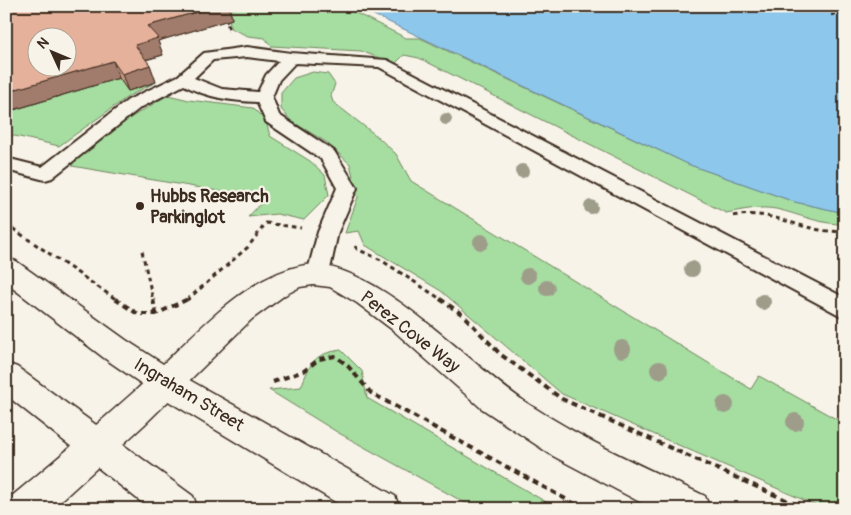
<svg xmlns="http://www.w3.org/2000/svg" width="851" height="515" font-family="Pangolin,sans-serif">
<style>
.green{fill:#a6dda0;stroke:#70845f}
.water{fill:#8dc7ec;stroke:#6c889a}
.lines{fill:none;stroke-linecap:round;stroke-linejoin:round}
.lane-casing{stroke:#3b2a1e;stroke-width:4}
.secondary-casing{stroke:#3b2a1e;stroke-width:3}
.primary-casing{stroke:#3b2a1e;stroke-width:3}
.path-far2{stroke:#3b2a1e;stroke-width:2.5;stroke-dasharray:4 2.5;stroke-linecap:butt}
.path-far1{stroke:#3b2a1e;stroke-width:3;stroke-dasharray:4.5 4;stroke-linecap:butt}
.path{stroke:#3b2a1e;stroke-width:4;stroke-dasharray:6 4.5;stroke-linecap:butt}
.lane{fill:#f7f3e8;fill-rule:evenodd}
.secondary{fill:#f7f3e8;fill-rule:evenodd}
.primary{fill:#f7f3e8;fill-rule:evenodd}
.tree{fill:#9e9d8a}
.wall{fill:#c69884;stroke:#3b2a1e}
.shaded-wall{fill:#a17c6c;stroke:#3b2a1e}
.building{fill:#e6b19a;stroke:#3b2a1e;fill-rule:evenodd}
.poi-dot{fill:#3b2a1e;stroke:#f7f3e8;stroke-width:2}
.labels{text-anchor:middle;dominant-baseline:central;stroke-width:4.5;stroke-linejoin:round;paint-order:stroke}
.poi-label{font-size:18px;font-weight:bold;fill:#3b2a1e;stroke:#f7f3e8;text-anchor:start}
.street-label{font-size:18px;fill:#3b2a1e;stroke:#f7f3e8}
</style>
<rect width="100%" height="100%" fill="#f7f3e8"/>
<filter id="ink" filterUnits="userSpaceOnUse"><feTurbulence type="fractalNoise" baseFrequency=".02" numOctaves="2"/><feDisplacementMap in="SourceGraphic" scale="10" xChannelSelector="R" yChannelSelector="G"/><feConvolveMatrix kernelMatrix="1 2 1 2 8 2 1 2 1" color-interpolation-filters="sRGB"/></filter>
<g filter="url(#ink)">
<path class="green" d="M 244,6 L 356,6 L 348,9 L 406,38 L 420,38 L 690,165 L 795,202 L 845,213 L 845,224 C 821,225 799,214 776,209 C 760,206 742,210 726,213 L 419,58 L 404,55 L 395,64 L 361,51 L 271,46 L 265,38 L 248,36 L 230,28 L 229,10 Z
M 313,72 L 328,74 L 335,84 L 331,96 L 333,102 L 378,137 L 396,154 L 411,181 L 751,389 L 759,376 L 845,424 L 845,509 L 824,509 L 562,394 L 441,291 L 365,245 L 359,231 L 345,233 L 358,197 L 350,164 L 326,142 L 291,121 L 281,109 L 281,93 L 294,78 Z
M 119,78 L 128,91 L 156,82 L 129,96 L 59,146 L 6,134 L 6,104 L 10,103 L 14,110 Z
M 168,95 L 189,100 L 253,108 L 266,121 L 270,136 L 310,161 L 325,175 L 329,195 L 304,220 L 277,214 L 248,217 L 265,199 L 72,166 L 75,158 L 120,124 Z
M 341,350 L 362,371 L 367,398 L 558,509 L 476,509 L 337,432 L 269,390 L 301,387 C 311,362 313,354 341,350 Z"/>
<path class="water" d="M 355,6 L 845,6 L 845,213 L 795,202 L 690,165 Z"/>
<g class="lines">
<defs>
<path id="lane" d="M 247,47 L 291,53 L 387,60 L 845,298 L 845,318 L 379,67 L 295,63 L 279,80 L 272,97 L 279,115 L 334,151 L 357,188 L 338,232 L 329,274 L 326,280 L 318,282 L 310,280 L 307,274 L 318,232 L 337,188 L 321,159 L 266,122 L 257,102 C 232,101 207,98 184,85 L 140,108 L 52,178 L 45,180 L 6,170 L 6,158 L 42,167 L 128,100 L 178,76 L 204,53 ZM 247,57 L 279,61 L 266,75 L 258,92 L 222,89 L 194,78 L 213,60 Z"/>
<path id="secondary" d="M 305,265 C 376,259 470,367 530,405 C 585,441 646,468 705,496 L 710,509 L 653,509 L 553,456 L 481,408 L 394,331 L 357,303 L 330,287 L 313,285 L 300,287 L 285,295 L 252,319 L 144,425 L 52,509 L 7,509 L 12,496 C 54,461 96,426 136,390 C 185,346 239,277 305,265 Z"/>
<path id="primary" d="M 6,258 L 16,261 L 126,340 L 177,373 L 395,496 L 400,509 L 347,509 L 155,393 L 104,358 L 6,283 Z
M 6,363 L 17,367 L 193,496 L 198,509 L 150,509 L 6,395 Z"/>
</defs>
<use href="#lane" class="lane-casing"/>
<use href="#secondary" class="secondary-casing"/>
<use href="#primary" class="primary-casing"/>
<path class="path-far2" d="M 831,15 L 845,12
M 226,18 L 229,31"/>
<path class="path-far1" d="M 733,216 C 777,208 803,235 845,231
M 6,224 L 117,300
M 842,231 L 845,240
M 355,246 L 357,249 L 381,260 L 442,300
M 142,251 L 153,300
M 187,300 L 248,247 L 266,223 L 301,228"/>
<path class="path" d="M 115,299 L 138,314 L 156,314 L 188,299
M 153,299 L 156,314
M 440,299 L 463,315 L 500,354 L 562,399 L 806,509
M 273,382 L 304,371 L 319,359 L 335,356 L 347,365 L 371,393 L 584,509"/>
<use href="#lane" class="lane"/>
<use href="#secondary" class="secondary"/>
<use href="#primary" class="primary"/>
</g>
<g class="tree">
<circle cx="446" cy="119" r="6"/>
<circle cx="522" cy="171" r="7"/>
<circle cx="591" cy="207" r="7"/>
<circle cx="481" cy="242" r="8"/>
<circle cx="692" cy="269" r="8"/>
<circle cx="528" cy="276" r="8"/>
<circle cx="547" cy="288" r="8"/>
<circle cx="763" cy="302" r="8"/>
<circle cx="622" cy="349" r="9"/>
<circle cx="659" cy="370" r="9"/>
<circle cx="725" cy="405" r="9"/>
<circle cx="795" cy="422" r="9"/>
</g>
<path class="wall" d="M 6,6 L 229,6 L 232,19 L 158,41 L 163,55 L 146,60 L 150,65 L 156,82 L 128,91 L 119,78 L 13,110 L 6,96 Z"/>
<path class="shaded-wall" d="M 218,6 L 229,6 L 232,19 L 158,41 L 163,55 L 140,61 L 135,45 L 147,26 Z
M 113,61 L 119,78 L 13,110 L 6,96 L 6,92 Z
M 150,65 L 156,82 L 128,91 L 122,74 Z"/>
<path class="building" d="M 6,6 L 218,6 L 147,26 L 158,38 L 135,45 L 150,65 L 122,74 L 113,61 L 6,92 ZM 38,38 L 68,38 L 68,68 L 38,68 Z"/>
</g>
<circle class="poi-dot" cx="140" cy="206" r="5"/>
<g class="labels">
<g class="poi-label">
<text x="150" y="196">Hubbs Research<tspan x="150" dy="21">Parkinglot</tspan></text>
</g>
<g class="street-label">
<text transform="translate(410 332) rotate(38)">Perez Cove Way</text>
<text transform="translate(189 395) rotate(31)">Ingraham Street</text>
</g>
</g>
<rect width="851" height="515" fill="none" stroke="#f7f3e8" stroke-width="25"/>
<rect x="12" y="12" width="826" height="490" fill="none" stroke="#3b2a1e" stroke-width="2" filter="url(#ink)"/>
<g transform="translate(52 52) rotate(314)"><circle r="24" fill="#f7f3e8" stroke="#aca397"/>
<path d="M0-4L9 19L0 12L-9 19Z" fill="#3b2a1e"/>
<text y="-8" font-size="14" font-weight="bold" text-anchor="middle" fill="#3b2a1e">N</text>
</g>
</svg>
